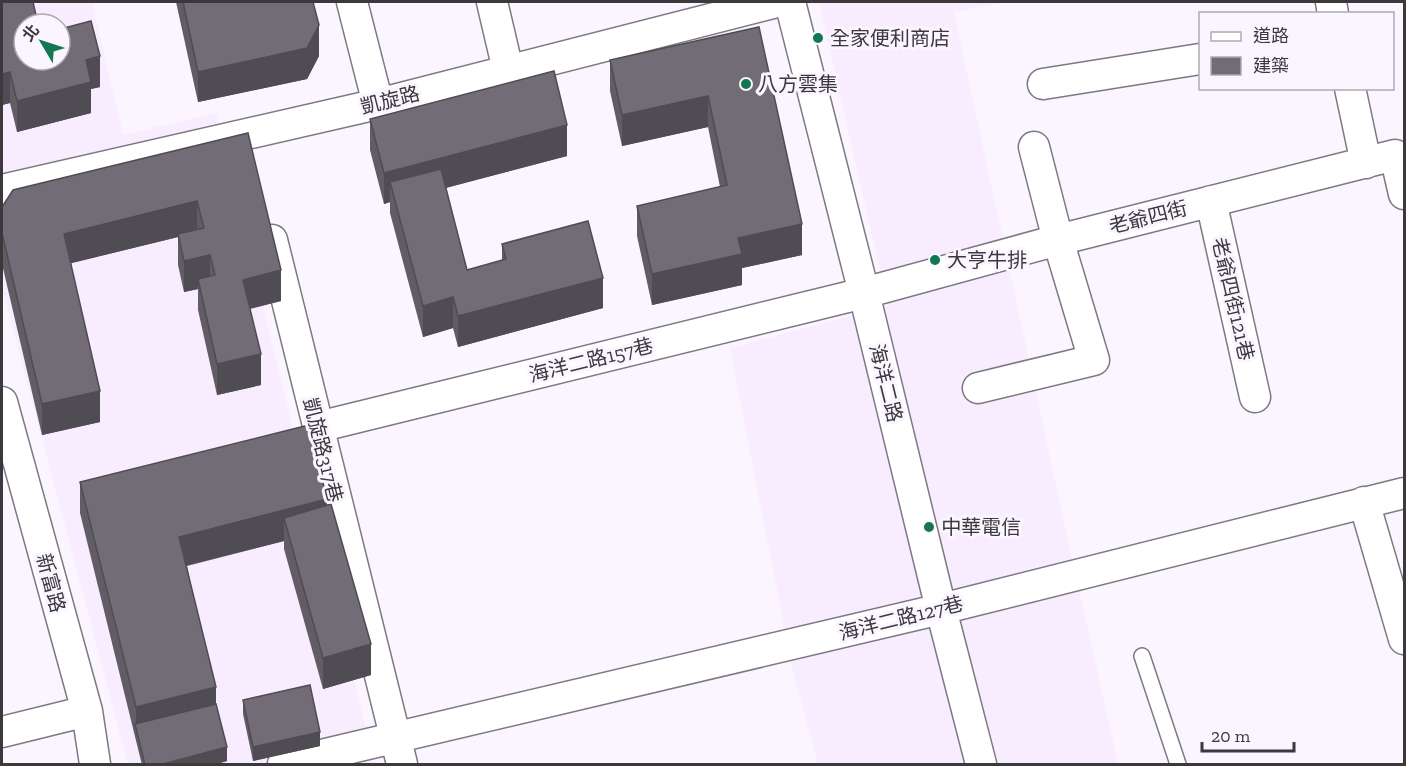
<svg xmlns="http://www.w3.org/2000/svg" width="1406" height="766" font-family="'Zilla Slab','Noto Sans TC',serif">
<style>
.built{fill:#f7edfe;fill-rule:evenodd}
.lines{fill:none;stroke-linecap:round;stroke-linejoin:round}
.service-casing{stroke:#7e7882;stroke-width:18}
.minor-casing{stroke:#7e7882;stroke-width:33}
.service{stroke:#fff;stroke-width:15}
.minor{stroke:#fff;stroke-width:30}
.wall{fill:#625d65}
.shaded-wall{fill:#504c53}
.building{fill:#726c76;stroke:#504c53;stroke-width:1.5}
.poi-dot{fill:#127851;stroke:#faf5fe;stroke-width:2}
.labels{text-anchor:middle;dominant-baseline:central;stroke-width:6;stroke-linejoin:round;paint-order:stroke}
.poi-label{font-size:20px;fill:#3c393d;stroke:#faf5fe;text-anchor:start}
.street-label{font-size:20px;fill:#3c393d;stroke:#faf5fe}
</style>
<rect width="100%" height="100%" fill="#faf5fe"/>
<path class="built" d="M 2,2 L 92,2 L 123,135 L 216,113 L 374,762 L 364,764 L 128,764 L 2,287 ZM 24,24 L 60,24 L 60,60 L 24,60 Z
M 819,2 L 1005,2 L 954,12 L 1062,514 L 1118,764 L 818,764 L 792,667 L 730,348 L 888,306 Z"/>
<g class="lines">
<defs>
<path id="service" d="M 1142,656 L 1178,764"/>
<path id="minor" d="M 352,2 L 378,104
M 492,2 L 508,70
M 790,2 L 864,293 L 941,609 L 981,764
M 1331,2 L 1333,14
M 1043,84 L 1200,59
M 1350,88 L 1366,163
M 2,190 L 378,104 L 777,2
M 1211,201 L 1255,397
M 272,240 L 402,764
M 978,388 L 1094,360 L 1058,240 L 1034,147
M 2,402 L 87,711 L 95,764
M 318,427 L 864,293 L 1058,240 L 1395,155 L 1404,194
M 1364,502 L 1404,639
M 2,732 L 87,711
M 283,764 L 941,609 L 1404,493"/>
</defs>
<use href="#service" class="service-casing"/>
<use href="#minor" class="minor-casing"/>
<use href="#service" class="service"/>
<use href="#minor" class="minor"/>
</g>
<path class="wall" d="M 2,2 L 24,24 L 100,87 L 91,89 L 91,113 L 17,132 L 10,103 L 2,105 Z
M 176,2 L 313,2 L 319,56 L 307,79 L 198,102 Z
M 759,27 L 802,255 L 742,268 L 742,285 L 652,305 L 637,236 L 637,206 L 720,187 L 708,127 L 622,146 L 610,91 L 610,60 Z
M 370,119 L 567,156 L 446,188 L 467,270 L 502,260 L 502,244 L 603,308 L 458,347 L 453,328 L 423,337 L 390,213 L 390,202 L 384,204 L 370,150 Z
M 248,133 L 281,301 L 250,309 L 261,385 L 217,395 L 198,310 L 198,289 L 184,292 L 178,265 L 178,237 L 71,263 L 100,422 L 42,435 L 2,264 L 2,207 Z
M 80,482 L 327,506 L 371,675 L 323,689 L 284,549 L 284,541 L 187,566 L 216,704 L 227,761 L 213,765 L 142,765 L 80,513 Z
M 243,700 L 320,746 L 253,761 L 243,714 Z"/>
<path class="shaded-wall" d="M 319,25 L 319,56 L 307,79 L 198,102 L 198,72 Z
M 100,56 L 100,87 L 91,89 L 91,113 L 17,132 L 17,101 L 86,60 Z
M 10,72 L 10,103 L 2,105 L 2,74 Z
M 708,96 L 708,127 L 622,146 L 622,115 Z
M 567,125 L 567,156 L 395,201 L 390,182 L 390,202 L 384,204 L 384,173 Z
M 197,201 L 197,232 L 178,234 L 178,237 L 64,265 L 64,234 Z
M 802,224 L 802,255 L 742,268 L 742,285 L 652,305 L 652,274 L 738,238 Z
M 210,255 L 210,286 L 198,279 L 198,289 L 184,292 L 184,261 Z
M 281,270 L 281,301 L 243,310 L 243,280 Z
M 603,278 L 603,308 L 458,347 L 458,316 Z
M 453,297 L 453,328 L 423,337 L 423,306 Z
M 261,354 L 261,385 L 217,395 L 217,364 Z
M 100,391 L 100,422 L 42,435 L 42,404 Z
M 327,499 L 327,530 L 284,518 L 284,541 L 179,567 L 179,537 Z
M 371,644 L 371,675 L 323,689 L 323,658 Z
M 216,687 L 216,718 L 136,724 L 136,707 Z
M 320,732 L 320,746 L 253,761 L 253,747 Z
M 227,747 L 227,761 L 213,765 L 159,765 Z"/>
<path class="building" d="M 2,2 L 33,2 L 38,24 L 24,24 L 24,60 L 60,60 L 60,29 L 91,21 L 100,56 L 86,60 L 91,82 L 17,101 L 10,72 L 2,74 Z
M 183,2 L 313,2 L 319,25 L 307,48 L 198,72 Z
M 759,27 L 802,224 L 738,238 L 742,254 L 652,274 L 637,206 L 727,185 L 708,96 L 622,115 L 610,60 Z
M 554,71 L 567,125 L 384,173 L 370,119 Z
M 248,133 L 281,270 L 243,280 L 261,354 L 217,364 L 198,279 L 215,275 L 210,255 L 184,261 L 178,234 L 204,228 L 197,201 L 64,234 L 100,391 L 42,404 L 2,233 L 2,207 L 13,190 Z
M 441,169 L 467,270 L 506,259 L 502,244 L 588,221 L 603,278 L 458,316 L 453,297 L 423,306 L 390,182 Z
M 309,425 L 327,499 L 179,537 L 216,687 L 136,707 L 80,482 Z
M 331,504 L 371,644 L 323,658 L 284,518 Z
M 310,685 L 320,732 L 253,747 L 243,700 Z
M 216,704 L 227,747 L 159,765 L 145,765 L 135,724 Z"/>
<g class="poi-dot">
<circle cx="818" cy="38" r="6"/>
<circle cx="746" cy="84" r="6"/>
<circle cx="935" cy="260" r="6"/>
<circle cx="929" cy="527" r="6"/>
</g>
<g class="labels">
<g class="poi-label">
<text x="830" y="38">全家便利商店</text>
<text x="758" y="84">八方雲集</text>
<text x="947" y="260">大亨牛排</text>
<text x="941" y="527">中華電信</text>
</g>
<g class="street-label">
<text transform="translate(390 100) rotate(-14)">凱旋路</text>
<text transform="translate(1148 217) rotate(-14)">老爺四街</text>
<text transform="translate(1233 299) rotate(77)">老爺四街121巷</text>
<text transform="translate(591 360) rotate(-14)">海洋二路157巷</text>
<text transform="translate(886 383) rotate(76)">海洋二路</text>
<text transform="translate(323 450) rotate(76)">凱旋路317巷</text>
<text transform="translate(51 583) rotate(75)">新富路</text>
<text transform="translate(901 618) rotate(-14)">海洋二路127巷</text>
</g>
</g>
<rect width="1406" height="766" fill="none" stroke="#3c393d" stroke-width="6"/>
<rect x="1199" y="12" width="195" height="78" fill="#faf5fe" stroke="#aeaab1" stroke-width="1.5"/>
<rect x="1211" y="32" width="30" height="9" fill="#ffffff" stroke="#aeaab1" stroke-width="1.5"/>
<text x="1253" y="42" font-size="18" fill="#3c393d">道路</text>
<rect x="1211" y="57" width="30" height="18" fill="#726c76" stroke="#aeaab1" stroke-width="1.5"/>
<text x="1253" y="72" font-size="18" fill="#3c393d">建築</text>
<g transform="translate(42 42) rotate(309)"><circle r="28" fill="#faf5fe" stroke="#aeaab1" stroke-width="1.5"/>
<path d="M0-4.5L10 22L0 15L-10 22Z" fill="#127851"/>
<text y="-9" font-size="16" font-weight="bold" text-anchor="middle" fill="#3c393d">北</text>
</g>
<path d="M1202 742v9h92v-9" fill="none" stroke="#3c393d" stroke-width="3"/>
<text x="1211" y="742" font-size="18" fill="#3c393d" stroke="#faf5fe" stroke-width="4.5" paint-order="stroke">20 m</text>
</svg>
